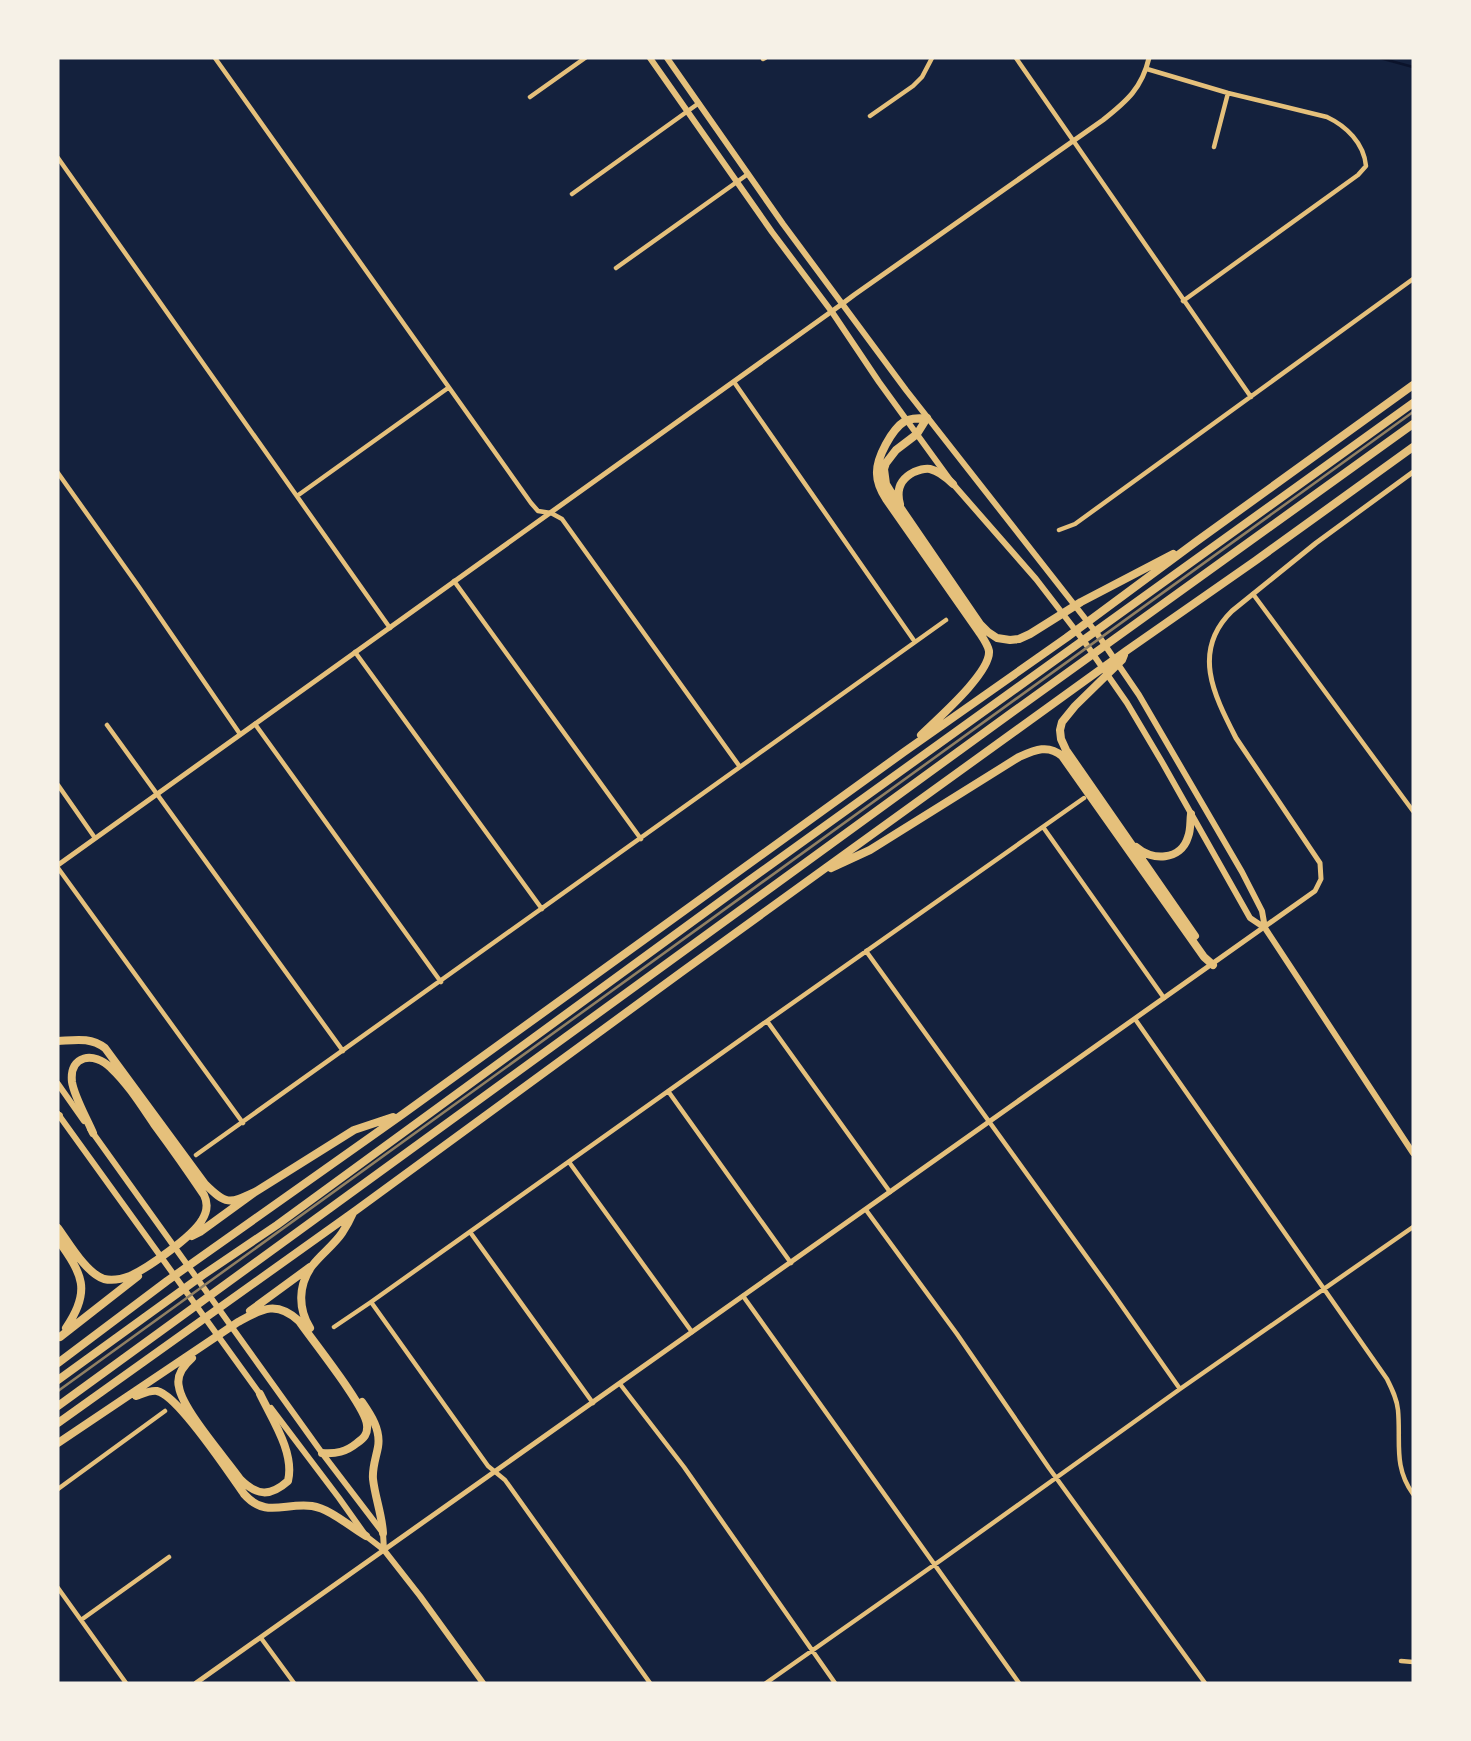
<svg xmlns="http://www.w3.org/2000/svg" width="1471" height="1741" font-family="'Asap Condensed',sans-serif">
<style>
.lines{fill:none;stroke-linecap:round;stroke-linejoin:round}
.stream{stroke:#0b132b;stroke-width:2.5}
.minor{stroke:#e5c07b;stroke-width:4.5}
.tertiary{stroke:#e5c07b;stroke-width:5}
.secondary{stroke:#e5c07b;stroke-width:6}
.motorway{stroke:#e5c07b;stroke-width:8}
.rail{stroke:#918062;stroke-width:2.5}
</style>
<rect width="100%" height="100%" fill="#14213d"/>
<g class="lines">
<path class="stream" d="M 1380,58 L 1413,67"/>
<path class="minor" d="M 215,58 L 531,503 L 538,511 L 551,513 L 562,519 L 740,767
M 1016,58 L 1251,397
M 763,59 L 765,58
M 1147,69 L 1228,93 L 1327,117 C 1346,126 1364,143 1366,166 L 1358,175 L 1183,301
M 530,97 L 585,58
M 870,116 L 913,86 L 922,77 L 932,58
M 1214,147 L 1228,93
M 58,158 L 390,628
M 572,194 L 699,103
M 616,268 L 748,174
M 734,382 L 915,642
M 58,473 L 139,587 L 240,734
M 297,496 L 448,388
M 1059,530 L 1075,524 L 1413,279
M 454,581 L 641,839
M 1253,594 L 1413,811
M 355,652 L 542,909
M 255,724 L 441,982
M 107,725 L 343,1051
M 58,785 L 95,838
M 1043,827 L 1164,998
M 58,868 L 243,1123
M 866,951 L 1112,1292 L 1180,1389
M 1135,1019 L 1387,1379 C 1392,1389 1397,1399 1398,1410 C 1401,1442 1393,1466 1413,1494
M 767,1021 L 890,1192
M 668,1091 L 791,1263
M 196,1155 L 946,620
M 569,1162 L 692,1332
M 866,1210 L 957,1334 L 1049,1468 L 1205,1683
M 470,1232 L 593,1403
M 743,1296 L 1019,1683
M 371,1302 L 488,1466 L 505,1480 L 650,1683
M 334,1327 L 371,1302 L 767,1021 L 1084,798
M 620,1384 L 684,1467 L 835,1683
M 58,1489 L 165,1411
M 58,1588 L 126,1683
M 81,1620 L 169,1557
M 261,1638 L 294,1683
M 1401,1661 L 1413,1662
M 766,1683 L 944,1558 L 1180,1389 L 1413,1227"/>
<path class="tertiary" d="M 58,865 L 842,304 L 854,295 L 1103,120 C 1127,101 1142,88 1149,58
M 196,1683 L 1315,891 L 1321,879 L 1320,863 L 1236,738 C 1214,695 1191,651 1232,611 L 1316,543 L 1413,472"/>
<path class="secondary" d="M 650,58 L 772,232 L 832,312 L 879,382 L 953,484 L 1036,579 L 1086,644 L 1127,703 L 1162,762 L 1250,918 L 1265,928 L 1413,1153
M 667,58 L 783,224 L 906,390 L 1098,635 L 1139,695 L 1242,872 L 1262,911 L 1265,928
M 58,1084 L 84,1121
M 58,1114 L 262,1397
M 90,1129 L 322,1453 L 383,1533 L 384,1550
M 271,1408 L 339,1498 L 366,1536 L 384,1550 L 420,1596 L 483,1683"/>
<path class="motorway" d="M 927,418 L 917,434 L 896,450 L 886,463 L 884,469 L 886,484 L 902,510 L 980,624 L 988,632 L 997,638 L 1010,640 L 1019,639 L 1030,634 L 1081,602 L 1173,554
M 900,504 C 896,490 900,479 914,472 C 919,470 924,468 930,469 C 939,471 946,477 953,484
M 1124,655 L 1122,660 L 1075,706 L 1062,722 L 1060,730 L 1061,739 L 1066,750 L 1195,936
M 921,735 C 936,720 991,673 989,651 C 988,645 983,638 979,632 L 886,499 C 881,491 877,483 877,474 C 876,458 892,429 905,421 C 911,418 920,418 927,418
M 1136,847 C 1151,861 1181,861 1188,837 C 1191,830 1190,821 1191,814
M 831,868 L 870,850 L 1019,757 C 1035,750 1048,744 1062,756 L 1204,957 L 1213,965
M 58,1041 C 76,1040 90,1037 105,1048 L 205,1184 C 226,1205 229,1204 255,1192
M 58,1116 L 59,1116
M 58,1228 C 69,1243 86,1273 104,1279 C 113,1281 122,1279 130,1276 C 148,1268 193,1236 202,1220 C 207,1212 208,1203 204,1195 C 188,1171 171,1147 154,1124 C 141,1105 128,1084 111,1068 C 94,1051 69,1055 72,1082 C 74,1096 87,1119 93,1133
M 192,1236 L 200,1232 L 255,1192 L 354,1130 L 393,1117
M 58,1240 C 82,1274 92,1290 66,1328
M 250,1311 L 310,1267
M 310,1328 C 298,1309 298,1285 312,1266 C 321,1254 334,1245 342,1233 C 346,1227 350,1220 353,1213
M 60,1337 L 138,1276
M 192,1358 C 183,1366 176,1376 179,1387 C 182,1409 226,1459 240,1479 C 257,1496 270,1497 288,1481 C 295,1453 272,1419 260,1394
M 58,1363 L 167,1281 L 403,1114 L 904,752 L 1066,638 L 1197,541 L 1413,385
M 58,1380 L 203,1275 L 277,1225 L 751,879 L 1413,403
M 136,1396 C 142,1394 150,1390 157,1391 C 178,1395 230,1474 244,1494 C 266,1519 285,1502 312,1506 C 331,1509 350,1527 366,1536
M 362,1402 C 371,1415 381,1430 378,1447 C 376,1458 372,1468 373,1479 C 375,1497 382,1515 383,1533
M 58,1406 L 1014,711 L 1413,424
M 58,1423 L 355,1211 L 683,971 L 1126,651 L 1255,561 L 1413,447
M 58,1443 L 238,1322 C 262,1309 276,1300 299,1321 C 312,1340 366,1407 367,1425 C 368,1434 364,1438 357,1443 C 346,1452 336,1454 322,1453"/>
<path class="rail" d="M 58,1391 L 1413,412"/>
</g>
<rect width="1471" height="1741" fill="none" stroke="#f6f1e7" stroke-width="119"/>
</svg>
